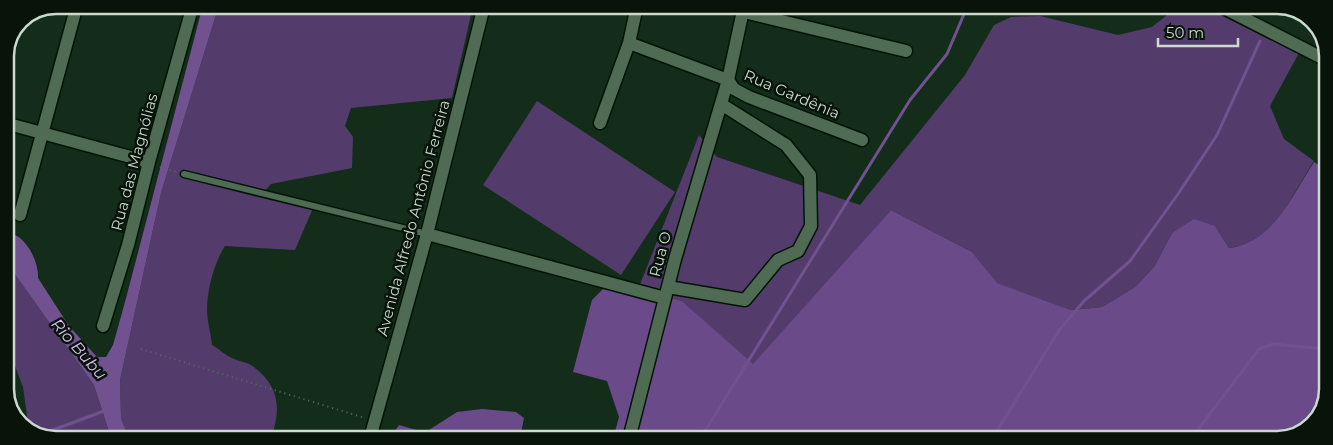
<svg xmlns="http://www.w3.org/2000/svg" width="1333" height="445" font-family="Montserrat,sans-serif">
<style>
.green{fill:#533c6b}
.forest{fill:#6a4a89}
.water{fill:#715190}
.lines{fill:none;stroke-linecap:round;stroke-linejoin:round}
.stream{stroke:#715190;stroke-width:3}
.service-casing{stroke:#001504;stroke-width:9}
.minor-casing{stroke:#001504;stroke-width:15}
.tertiary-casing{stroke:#001504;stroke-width:15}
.path{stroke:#556c5b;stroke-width:2;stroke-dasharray:1 4;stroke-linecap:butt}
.service{stroke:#4f6b54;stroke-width:6}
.minor{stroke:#4f6b54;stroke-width:12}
.tertiary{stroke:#4f6b54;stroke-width:12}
.labels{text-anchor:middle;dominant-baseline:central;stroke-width:5;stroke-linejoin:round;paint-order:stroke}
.street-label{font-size:15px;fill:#cadacd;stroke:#08130a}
.water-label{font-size:16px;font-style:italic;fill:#dbc1f7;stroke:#08130a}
.rim{fill:none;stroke:#cadacd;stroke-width:2.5}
</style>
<rect width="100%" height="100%" fill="#132d1a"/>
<path class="green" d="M 219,5 L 473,6 L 452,98 L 351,108 L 345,126 L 353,137 L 352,168 L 271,184 L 263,193 L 314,206 L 295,250 L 225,246 C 214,263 207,290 207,310 C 207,321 211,334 212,345 C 219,349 225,355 232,358 C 238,361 245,362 251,365 C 279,384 282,408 271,438 L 129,438 L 121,418 L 120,380 L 161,193 Z
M 1177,7 L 1204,7 L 1299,53 L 1270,106 L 1284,139 L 1314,161 C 1292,194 1275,242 1229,248 L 1215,226 L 1172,233 L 1154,267 L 1135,287 L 1102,307 L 1071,310 L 996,283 L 972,252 L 891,210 L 753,365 L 682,301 L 639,287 L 699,135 L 717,157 L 860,205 L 965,75 L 994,25 L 1011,17 L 1040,16 L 1118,35 L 1152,27 Z
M 537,101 L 675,192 L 621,275 L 483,185 Z
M 5,264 L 14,273 L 94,385 L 111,438 L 40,437 L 29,430 L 23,387 L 15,366 L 5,355 Z"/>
<path class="forest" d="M 1314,162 L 1327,170 L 1326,289 C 1318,300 1319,312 1326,323 L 1325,405 L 1308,430 L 1278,440 L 613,439 L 619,417 L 607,381 L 573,372 L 592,300 L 613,279 L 682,301 L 753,364 L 891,210 L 972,252 L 997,283 L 1071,310 L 1102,307 L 1135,287 L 1154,267 L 1172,233 L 1194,219 L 1215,226 L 1229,248 C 1274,242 1292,195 1314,162 Z
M 482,409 L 516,412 L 524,418 L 520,438 L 390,438 L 399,425 L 420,431 L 429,430 L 457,412 Z"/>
<path class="water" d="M 203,5 L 219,5 L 161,193 L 120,380 L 121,418 L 129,438 L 111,438 L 94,385 L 14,273 L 5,264 L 5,232 C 8,233 14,234 17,236 C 29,243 39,264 38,278 L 69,326 L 97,357 L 106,357 L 113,345 L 125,302 Z"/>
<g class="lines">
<path class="stream" d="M 37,436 L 104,411
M 700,439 L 910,100 L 947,54 L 967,7
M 992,439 L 1060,329 L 1084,301 L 1130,261 L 1178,194 L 1217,135 L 1260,41
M 1190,440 L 1259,349 L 1273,344 L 1326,349"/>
<defs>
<path id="service" d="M 184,174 L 427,234"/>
<path id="minor" d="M 744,12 L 906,51
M 629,43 L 728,80 L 734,89 L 749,97 L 862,140
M 5,123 L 149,162
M 600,123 L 629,43 L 637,6
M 20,215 L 77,5
M 427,234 L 665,298
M 668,287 L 745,300 L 778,260 L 798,251 L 811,226 L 810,175 L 786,145 L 721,104
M 103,326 L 128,245 L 149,162 L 193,5
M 370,438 L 427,234 L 484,6
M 629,439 L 675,259 L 728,80 L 744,6"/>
<path id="tertiary" d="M 1222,7 L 1328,61"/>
</defs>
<use href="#service" class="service-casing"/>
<use href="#minor" class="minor-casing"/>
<use href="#tertiary" class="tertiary-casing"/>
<path class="path" d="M 160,167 L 177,172
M 141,349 L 365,418"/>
<use href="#service" class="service"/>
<use href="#minor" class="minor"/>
<use href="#tertiary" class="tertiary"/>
</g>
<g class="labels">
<g class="street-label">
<text transform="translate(792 94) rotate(23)">Rua Gardênia</text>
<text transform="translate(134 162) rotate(-75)">Rua das Magnólias</text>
<text transform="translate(413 218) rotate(-75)">Avenida Alfredo Antônio Ferreira</text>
<text transform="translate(660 254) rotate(-75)">Rua O</text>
</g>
<g class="water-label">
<text transform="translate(79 349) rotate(49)">Rio Bubu</text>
</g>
</g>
<path d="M0 0H1333V445H0ZM56 14H1277A42 42 0 0 1 1319 56V389A42 42 0 0 1 1277 431H56A42 42 0 0 1 14 389V56A42 42 0 0 1 56 14Z" fill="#08130a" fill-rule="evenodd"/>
<path class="rim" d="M56 14H1277A42 42 0 0 1 1319 56V389A42 42 0 0 1 1277 431H56A42 42 0 0 1 14 389V56A42 42 0 0 1 56 14Z"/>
<path d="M1158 38v8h80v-8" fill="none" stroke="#cadacd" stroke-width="2.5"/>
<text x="1166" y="38" font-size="15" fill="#cadacd" stroke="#08130a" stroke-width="4" paint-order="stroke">50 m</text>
</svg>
